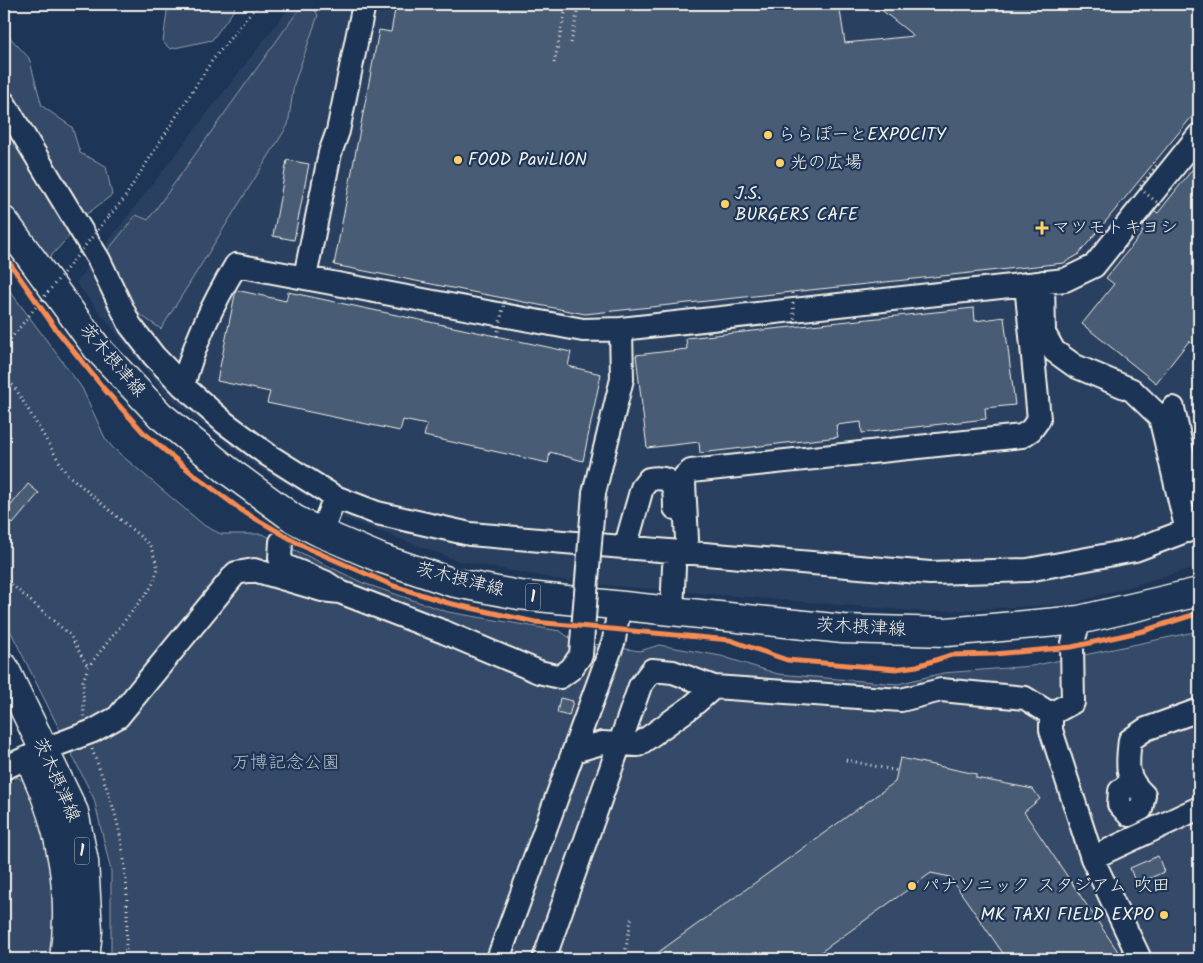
<svg xmlns="http://www.w3.org/2000/svg" width="1203" height="963" font-family="Kalam,'Klee One',sans-serif">
<style>
.built{fill:#2a4060}
.green{fill:#354a67;stroke:#949ea8}
.building{fill:#485b74;stroke:#f4f1e8}
.lines{fill:none;stroke-linecap:round;stroke-linejoin:round}
.minor-tunnel{stroke:#3d516d;stroke-width:22;stroke-dasharray:22 11;stroke-linecap:butt}
.minor-casing{stroke:#f4f1e8;stroke-width:26}
.major-casing{stroke:#f4f1e8;stroke-width:31}
.path{stroke:#f4f1e8;stroke-width:3;stroke-dasharray:1 4;stroke-linecap:butt}
.minor{stroke:#1d3557;stroke-width:22}
.major{stroke:#1d3557;stroke-width:28}
.minor-bridge-casing{stroke:#f4f1e8;stroke-width:26;stroke-linecap:butt}
.path-bridge{stroke:#f4f1e8;stroke-width:3;stroke-dasharray:1 4;stroke-linecap:butt}
.minor-bridge{stroke:#1d3557;stroke-width:22}
.cycleway-casing{stroke:#1d3557;stroke-width:8}
.cycleway{stroke:#f68b52;stroke-width:5}
.poi-dot{fill:#ffd166;stroke:#1d3557;stroke-width:2}
.labels{text-anchor:middle;dominant-baseline:central;stroke-width:4.5;stroke-linejoin:round;paint-order:stroke}
.shield{fill:#1d3557;stroke:#b4b9bc;stroke-width:1}
.shield-label{font-size:16px;font-weight:bold;fill:#f4f1e8}
.poi-label{font-size:18px;fill:#f4f1e8;stroke:#1d3557;text-anchor:start}
.street-label{font-size:18px;fill:#f4f1e8;stroke:#1d3557}
.park-label{font-size:18px;fill:#bbbfc1;stroke:#1d3557}
</style>
<rect width="100%" height="100%" fill="#1d3557"/>
<filter id="ink" filterUnits="userSpaceOnUse"><feTurbulence type="fractalNoise" baseFrequency=".02" numOctaves="2"/><feDisplacementMap in="SourceGraphic" scale="10" xChannelSelector="R" yChannelSelector="G"/><feConvolveMatrix kernelMatrix="1 2 1 2 8 2 1 2 1" color-interpolation-filters="sRGB"/></filter>
<g filter="url(#ink)">
<path class="built" d="M 292,4 L 1199,4 L 1199,566 L 1071,604 L 926,612 L 579,583 L 459,561 L 339,516 L 251,463 L 166,395 L 76,283 Z"/>
<path class="green" d="M 168,4 L 235,4 L 234,10 L 212,40 L 170,49 L 163,42 Z
M 303,4 L 311,4 L 318,15 L 294,84 L 288,125 L 161,329 L 129,307 L 105,254 L 136,215 L 148,220 Z
M 4,31 L 29,58 L 42,106 L 72,127 L 80,153 L 106,166 L 112,195 L 83,217 L 4,78 Z
M 4,116 L 72,233 L 43,265 L 4,206 Z
M 4,283 L 82,388 L 105,438 L 113,448 L 205,526 L 221,534 L 262,534 L 363,583 L 448,612 L 560,631 L 574,641 L 640,651 L 659,645 L 721,656 L 778,674 L 898,684 L 943,673 L 1032,666 L 1199,631 L 1199,959 L 111,959 L 111,871 L 94,799 L 4,618 Z
M 17,777 L 34,787 L 59,888 L 54,959 L 4,959 L 4,790 Z"/>
<path class="building" d="M 396,4 L 839,4 L 845,43 L 914,36 L 874,4 L 944,4 L 953,11 L 959,4 L 1199,4 L 1199,108 L 1078,255 L 1064,263 L 585,314 L 334,265 L 379,30 L 391,32 Z
M 287,160 L 309,164 L 294,240 L 273,236 Z
M 1199,161 L 1199,350 L 1189,341 L 1156,383 L 1082,324 L 1114,284 L 1106,278 L 1143,232 L 1140,230 L 1155,211 L 1158,213 Z
M 236,290 L 286,301 L 288,292 L 571,352 L 568,366 L 601,374 L 583,461 L 550,452 L 548,463 L 424,436 L 427,425 L 403,420 L 400,431 L 267,403 L 270,392 L 217,381 Z
M 974,308 L 975,321 L 1004,317 L 1015,405 L 985,408 L 986,419 L 862,433 L 861,422 L 836,425 L 838,437 L 700,453 L 699,442 L 647,448 L 636,355 L 687,349 L 686,338 Z
M 28,484 L 39,493 L 13,524 L 4,514 Z
M 560,698 L 573,701 L 569,716 L 557,713 Z
M 900,758 L 976,774 L 976,778 L 1033,789 L 1040,799 L 1024,812 L 1123,959 L 1007,959 L 950,877 L 931,873 L 811,959 L 649,959 L 895,782 Z
M 1158,856 L 1164,872 L 1136,884 L 1130,868 Z"/>
<g class="lines">
<path class="minor-tunnel" d="M 687,539 L 687,569"/>
<defs>
<path id="minor" d="M 4,103 L 99,260 L 130,325 L 154,356 L 183,386
M 1199,135 L 1094,266 L 1065,280 L 621,329 L 583,330 L 236,265 C 213,303 194,343 183,386 L 225,423 L 268,455 L 335,497 L 377,513 L 470,534 L 930,573 L 1028,570 L 1135,550 L 1199,526
M 305,277 L 330,153 L 338,131 L 364,4
M 1043,282 L 1044,333 L 1054,351 L 1075,366 L 1132,390 L 1160,417 L 1187,531 L 1198,521
M 1173,408 L 1189,484 L 1199,493
M 594,493 L 622,379 L 621,329
M 321,533 L 335,497
M 687,539 L 684,483 L 685,476 L 691,471 L 1022,436 L 1031,430 L 1039,419 L 1026,284
M 281,542 L 280,558 L 285,566 L 325,582 L 340,592 L 444,632 L 539,672
M 625,548 L 642,488 L 649,479 C 674,475 675,487 675,508
M 672,611 L 674,567
M 1051,714 L 1051,730 L 1092,858 L 1140,959
M 574,751 L 602,743 L 638,745 L 691,707 L 714,687
M 4,768 L 56,745 L 93,731 L 118,717 L 236,573 L 254,570 L 322,590 L 340,592
M 1131,782 L 1120,791 L 1119,804 L 1129,815 L 1141,809 L 1144,795 C 1125,777 1127,766 1130,740 L 1146,729 L 1199,710
M 1092,858 L 1199,808
M 498,959 L 614,640 L 619,607
M 544,959 L 640,686 L 652,670 L 673,672 L 714,687 L 901,700 L 941,690 L 1025,698 L 1051,714 L 1073,702 L 1072,647 L 1079,620"/>
<path id="major" d="M 4,221 L 97,348 L 160,415 L 226,469 L 294,519 L 321,533 L 380,558 L 451,582 L 519,595 L 843,629 L 947,632 L 1079,620 L 1199,592
M 4,667 L 74,812 L 84,861 L 88,931 L 85,959
M 35,771 C 62,829 73,895 64,959"/>
</defs>
<use href="#minor" class="minor-casing"/>
<use href="#major" class="major-casing"/>
<path class="path" d="M 571,43 L 579,4
M 554,63 L 567,4
M 109,216 L 123,200 L 211,62 L 258,4
M 4,365 L 4,379
M 4,379 L 14,386 L 66,473 L 150,545 L 158,568 L 152,586 L 88,667 L 83,681 L 84,717
M 4,578 L 70,635 L 88,667
M 92,749 C 100,771 109,792 115,814 C 128,861 129,911 125,959
M 846,760 L 898,771
M 624,959 L 632,915"/>
<use href="#minor" class="minor"/>
<use href="#major" class="major"/>
<defs>
<path id="minor-bridge" d="M 539,672 L 560,677 L 571,669 L 581,655 L 594,493"/>
</defs>
<use href="#minor-bridge" class="minor-bridge-casing"/>
<path class="path-bridge" d="M 1154,162 L 1157,165 L 1139,188 L 1163,207
M 792,293 L 795,326
M 497,336 L 505,299
M 4,347 L 109,216"/>
<use href="#minor-bridge" class="minor-bridge"/>
<defs>
<path id="cycleway" d="M 4,255 L 55,328 L 105,390 L 143,432 L 193,474 L 244,512 L 305,547 L 394,586 L 448,603 L 535,622 L 730,640 L 787,660 L 896,669 L 917,666 L 951,655 L 995,654 L 1072,647 L 1143,631 L 1199,613"/>
</defs>
<use href="#cycleway" class="cycleway-casing"/>
<use href="#cycleway" class="cycleway"/>
</g>
</g>
<g class="poi-dot">
<circle cx="768" cy="135" r="5"/>
<circle cx="458" cy="160" r="5"/>
<circle cx="780" cy="163" r="5"/>
<circle cx="725" cy="204" r="5"/>
<path d="M1039.5 220.5h5v5h5v5h-5v5h-5v-5h-5v-5h5z"/>
<circle cx="912" cy="886" r="5"/>
<circle cx="1164" cy="915" r="5"/>
</g>
<g class="labels">
<g class="shield">
<rect x="525.5" y="583.5" width="15" height="27" rx="4"/>
<rect x="74.5" y="837.5" width="15" height="27" rx="4"/>
</g>
<g class="shield-label">
<text x="533" y="597">1</text>
<text x="82" y="851">1</text>
</g>
<g class="poi-label">
<text x="778" y="135">ららぽーとEXPOCITY</text>
<text x="468" y="160">FOOD PaviLION</text>
<text x="790" y="163">光の広場</text>
<text x="735" y="194">J.S.<tspan x="735" dy="21">BURGERS CAFE</tspan></text>
<text x="1052" y="228">マツモトキヨシ</text>
<text x="922" y="886">パナソニック スタジアム 吹田</text>
<text x="1154" y="915" text-anchor="end">MK TAXI FIELD EXPO</text>
</g>
<g class="street-label">
<text transform="translate(112 361) rotate(49)">茨木摂津線</text>
<text transform="translate(460 580) rotate(14)">茨木摂津線</text>
<text transform="translate(861 628) rotate(3)">茨木摂津線</text>
<text transform="translate(56 780) rotate(66)">茨木摂津線</text>
</g>
<g class="park-label">
<text x="286" y="763">万博記念公園</text>
</g>
</g>
<rect width="1203" height="963" fill="none" stroke="#1d3557" stroke-width="20"/>
<rect x="10" y="10" width="1183" height="943" fill="none" stroke="#f4f1e8" stroke-width="2" filter="url(#ink)"/>
</svg>
